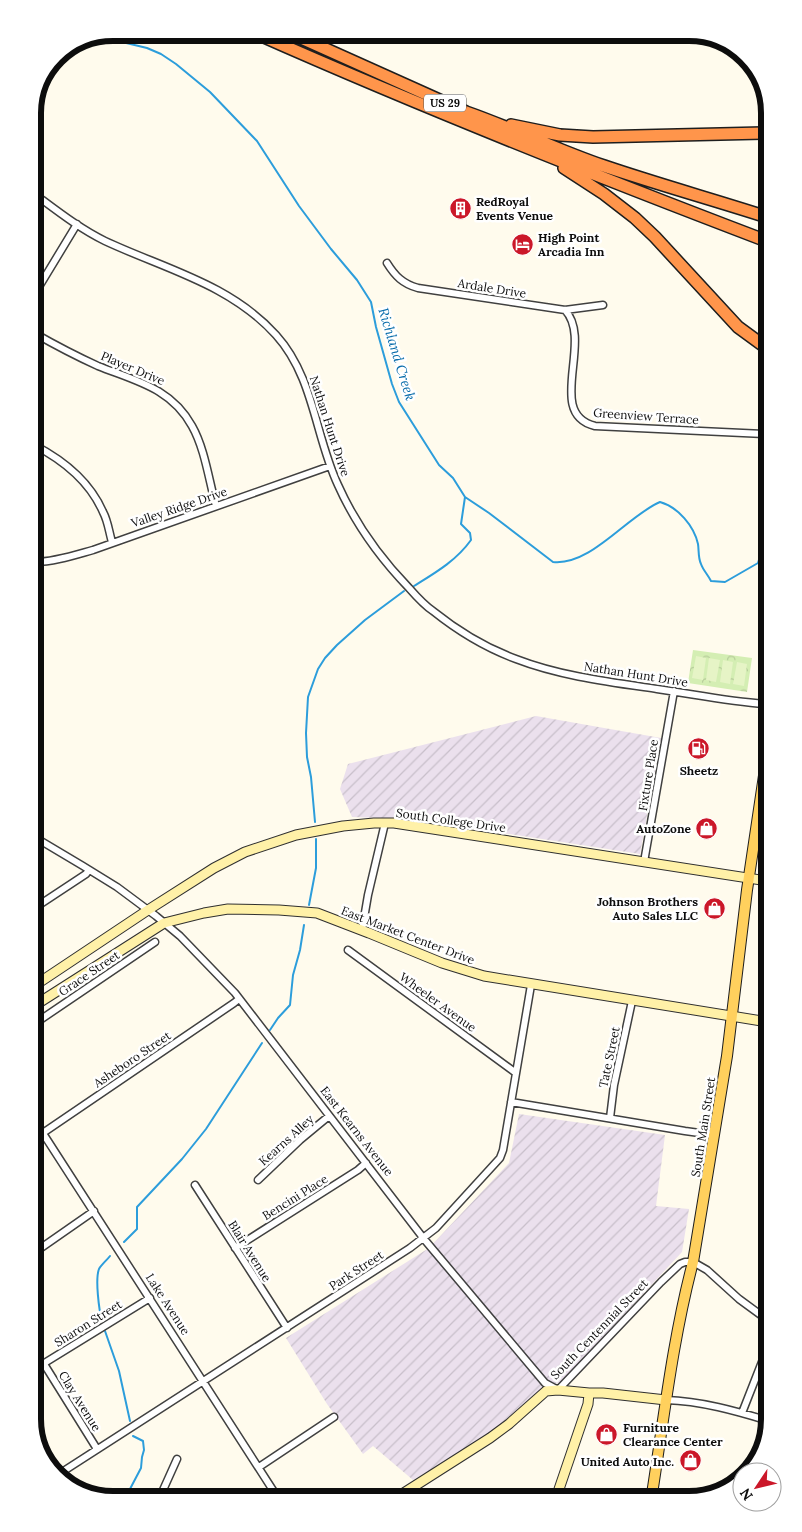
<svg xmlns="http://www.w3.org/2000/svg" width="802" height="1532" font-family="Lora,serif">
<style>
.industrial{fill:url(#industrial-furrows)}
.park{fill:url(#park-crowns)}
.pitch{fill:#e6f4c6}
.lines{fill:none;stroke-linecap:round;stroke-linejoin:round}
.stream{stroke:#2c9ddb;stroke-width:2}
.street-casing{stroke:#404040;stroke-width:9}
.secondary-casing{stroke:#2f2f2f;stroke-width:11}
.primary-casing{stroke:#1e1e1e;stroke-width:12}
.highway-casing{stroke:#1e1e1e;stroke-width:14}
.street{stroke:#fff;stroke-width:6}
.secondary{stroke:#fff1a8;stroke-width:9}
.primary{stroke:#ffd05d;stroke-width:10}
.highway{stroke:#ff954b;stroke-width:11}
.labels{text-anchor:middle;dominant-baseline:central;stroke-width:5;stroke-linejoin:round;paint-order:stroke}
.shield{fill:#fff;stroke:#565656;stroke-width:1}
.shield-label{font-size:11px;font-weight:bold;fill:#0d0d0d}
.poi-label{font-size:12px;font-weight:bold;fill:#0d0d0d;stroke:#fff;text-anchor:start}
.street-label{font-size:12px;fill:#0d0d0d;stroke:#fff}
.water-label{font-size:14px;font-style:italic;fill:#0a6dab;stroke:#fff}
.rim{fill:none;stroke:#0d0d0d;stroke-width:6}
</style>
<defs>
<pattern id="industrial-furrows" width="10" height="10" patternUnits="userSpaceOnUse" patternTransform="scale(1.25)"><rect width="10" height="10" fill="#ebe0ed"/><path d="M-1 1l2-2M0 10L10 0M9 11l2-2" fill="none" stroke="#c8bfca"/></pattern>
<pattern id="park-crowns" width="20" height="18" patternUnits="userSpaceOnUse" patternTransform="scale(1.25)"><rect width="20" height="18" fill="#d4eeb3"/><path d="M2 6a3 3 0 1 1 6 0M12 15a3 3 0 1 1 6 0" fill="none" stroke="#b5cb99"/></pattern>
</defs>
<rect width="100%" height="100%" fill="#fffbed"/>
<path class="industrial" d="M 536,716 L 661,738 L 640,854 L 411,819 L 352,817 L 340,789 L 348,764 Z
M 519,1114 L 665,1135 L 656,1206 L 689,1209 L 682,1252 L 561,1382 L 543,1389 L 505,1422 L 461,1452 L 413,1480 L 373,1446 L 363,1454 L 327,1404 L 286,1338 L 429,1248 L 509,1163 Z"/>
<path class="park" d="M 693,650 L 752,658 L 747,692 L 688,683 Z"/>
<path class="pitch" d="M 696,656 L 706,658 L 703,680 L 692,678 Z
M 709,658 L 720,660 L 716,682 L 706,680 Z
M 723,660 L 733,662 L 730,684 L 720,682 Z
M 737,662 L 747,664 L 744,686 L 733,684 Z"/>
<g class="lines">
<path class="stream" d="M 98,39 L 122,42 L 147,48 L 161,54 L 176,64 L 210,92 L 257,141 L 299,206 L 331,249 L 357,280 L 371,302 L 376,327 L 392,384 L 399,402 L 439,465 L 453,478 L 465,497 L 489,513 L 553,562 C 591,566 627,516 660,502 C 678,507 694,526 698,544 C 699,550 698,558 701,564 C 703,570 708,575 711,581 L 725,582 L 758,563 L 765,540
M 414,586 C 435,573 456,561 471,540 L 470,533 L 461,524 L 465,497
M 315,822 L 311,777 L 307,757 L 306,733 L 308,697 L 318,669 L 325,658 L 337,645 L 365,620 L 404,591
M 309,905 L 316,868 L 316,839
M 270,1030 L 278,1018 L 290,1005 L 293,975 L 300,950 L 304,925
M 124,1242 L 137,1229 L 137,1207 L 182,1159 L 206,1129 L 262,1043
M 102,1321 C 99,1310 95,1279 99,1269 C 101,1265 107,1260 110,1256
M 105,1331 L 119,1371 L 130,1421
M 127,1491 L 130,1489 L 141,1468 L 142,1457 L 144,1450 L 143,1441 L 133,1436
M 117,1499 L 122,1495"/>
<defs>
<path id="street" d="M 33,193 C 56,210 80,229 105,241 C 165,269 230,284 276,335 C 314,377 315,436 338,485 C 355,523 380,558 409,588 C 416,596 424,605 433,611 C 458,631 486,648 516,659 C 560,676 609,682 657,689 C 693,694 730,702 766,704
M 387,263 C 395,276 403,284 418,288 L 565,310 L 603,305
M 34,295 L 77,224
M 565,310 C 594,341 545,414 595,426 L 765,434
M 34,333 C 55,345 76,356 98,366 C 136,381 171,388 192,426 C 205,449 209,481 216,506
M 34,445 C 63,460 90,482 103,512 C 108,521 109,532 112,542
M 35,562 C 54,562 75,555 93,550 L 330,466
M 36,838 L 83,866 L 117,887 L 156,916 L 180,936 L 235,993 L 424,1239 L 545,1383 L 558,1390 L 661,1282 L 680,1264 L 685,1262 L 693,1262 L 707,1270 L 739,1299 L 769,1321
M 644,862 L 674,691
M 36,907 L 86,874 L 89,870
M 362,930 L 368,895 L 385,823
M 348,950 L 516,1073
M 37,1022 L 155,942
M 511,1102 L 685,1131 L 714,1135
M 610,1118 L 614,1085 L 632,1001
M 37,1124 L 278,1498
M 37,1137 L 234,1003 L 239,999
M 258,1180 L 300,1140 L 329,1116
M 195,1185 L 287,1328
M 235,1248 L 358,1170 L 366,1163
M 38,1250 L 94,1211
M 44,1364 L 97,1449
M 38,1367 L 150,1298
M 666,1400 C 701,1401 736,1411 769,1421
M 742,1413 L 769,1344
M 259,1467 L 334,1417
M 59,1474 L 410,1248 L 436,1228 L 500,1158 L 503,1150 L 531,985
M 159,1499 L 177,1459"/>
<path id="secondary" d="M 37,984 L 148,910 L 214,868 L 245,852 L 296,835 L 343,826 L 374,823 L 394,823 L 767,881
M 37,1004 L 164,923 L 204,913 L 228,909 L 279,910 L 317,913 L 369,933 L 442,963 L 484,976 L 768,1022
M 557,1495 L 588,1404 L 589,1393
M 399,1496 L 490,1438 L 509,1424 L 546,1391 L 558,1390 L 589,1393 L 603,1393 L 666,1400"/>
<path id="primary" d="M 652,1494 C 664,1417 673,1338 693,1262 L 727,1056 L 747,890 L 766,762"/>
<path id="highway" d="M 255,33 C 422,107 593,175 764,240
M 290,33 L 466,112 C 512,128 557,150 604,166 C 657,184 711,199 764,216
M 511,125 L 560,135 L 593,137 L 763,133
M 564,168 L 604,194 L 635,218 L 655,237 L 738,327 L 764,346"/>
</defs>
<use href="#street" class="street-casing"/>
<use href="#secondary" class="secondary-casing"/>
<use href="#primary" class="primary-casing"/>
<use href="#highway" class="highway-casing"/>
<use href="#street" class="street"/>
<use href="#secondary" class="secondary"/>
<use href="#primary" class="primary"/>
<use href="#highway" class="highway"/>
</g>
<defs>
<symbol id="building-disc" viewBox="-11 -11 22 22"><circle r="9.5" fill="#cb1729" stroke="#fff"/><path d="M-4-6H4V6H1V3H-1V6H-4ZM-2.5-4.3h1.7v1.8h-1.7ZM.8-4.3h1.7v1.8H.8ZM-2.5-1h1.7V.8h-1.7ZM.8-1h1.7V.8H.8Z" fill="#fff"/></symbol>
<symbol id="hotel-disc" viewBox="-11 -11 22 22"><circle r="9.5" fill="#cb1729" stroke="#fff"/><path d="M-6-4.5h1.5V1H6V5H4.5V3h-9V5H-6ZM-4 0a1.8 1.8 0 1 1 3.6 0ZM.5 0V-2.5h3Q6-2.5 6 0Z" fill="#fff"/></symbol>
<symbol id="fuel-disc" viewBox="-11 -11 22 22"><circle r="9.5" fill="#cb1729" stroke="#fff"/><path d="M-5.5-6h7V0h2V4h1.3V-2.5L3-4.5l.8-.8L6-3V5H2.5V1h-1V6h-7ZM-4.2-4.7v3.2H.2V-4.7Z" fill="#fff"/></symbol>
<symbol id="shop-disc" viewBox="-11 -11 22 22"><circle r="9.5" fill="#cb1729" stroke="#fff"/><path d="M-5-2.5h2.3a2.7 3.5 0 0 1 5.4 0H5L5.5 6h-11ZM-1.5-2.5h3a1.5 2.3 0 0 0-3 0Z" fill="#fff"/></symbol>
</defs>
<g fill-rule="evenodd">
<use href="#building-disc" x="448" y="196" width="25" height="25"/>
<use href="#hotel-disc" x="510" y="232" width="25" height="25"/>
<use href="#fuel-disc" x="686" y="736" width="25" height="25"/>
<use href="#shop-disc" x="694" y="816" width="25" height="25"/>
<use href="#shop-disc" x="702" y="896" width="25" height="25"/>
<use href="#shop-disc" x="594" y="1422" width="25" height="25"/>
<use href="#shop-disc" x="678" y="1448" width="25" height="25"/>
</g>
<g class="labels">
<rect class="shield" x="424" y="94.5" width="42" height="17" rx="4"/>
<g class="shield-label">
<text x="445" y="103">US 29</text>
</g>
<g class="poi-label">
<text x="476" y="201">RedRoyal<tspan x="476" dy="14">Events Venue</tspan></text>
<text x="538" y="237">High Point<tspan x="538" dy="14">Arcadia Inn</tspan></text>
<text x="699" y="770" text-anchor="middle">Sheetz</text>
<text x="691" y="828" text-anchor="end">AutoZone</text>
<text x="698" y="901" text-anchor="end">Johnson Brothers<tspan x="698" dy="14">Auto Sales LLC</tspan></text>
<text x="623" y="1427">Furniture<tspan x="623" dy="14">Clearance Center</tspan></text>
<text x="674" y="1461" text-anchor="end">United Auto Inc.</text>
</g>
<g class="street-label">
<text transform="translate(492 288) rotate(9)">Ardale Drive</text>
<text transform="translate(133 368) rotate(23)">Player Drive</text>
<text transform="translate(646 416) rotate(4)">Greenview Terrace</text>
<text transform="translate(330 426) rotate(72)">Nathan Hunt Drive</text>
<text transform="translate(179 507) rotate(-19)">Valley Ridge Drive</text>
<text transform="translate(636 674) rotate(9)">Nathan Hunt Drive</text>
<text transform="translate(648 775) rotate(-81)">Fixture Place</text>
<text transform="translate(451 820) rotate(8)">South College Drive</text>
<text transform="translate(408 935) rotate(21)">East Market Center Drive</text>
<text transform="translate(89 973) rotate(-34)">Grace Street</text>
<text transform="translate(438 1002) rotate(36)">Wheeler Avenue</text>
<text transform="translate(609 1057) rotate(-78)">Tate Street</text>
<text transform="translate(132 1059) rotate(-34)">Asheboro Street</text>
<text transform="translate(703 1127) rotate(-81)">South Main Street</text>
<text transform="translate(357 1131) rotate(52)">East Kearns Avenue</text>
<text transform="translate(286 1140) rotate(-42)">Kearns Alley</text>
<text transform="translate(295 1197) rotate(-32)">Bencini Place</text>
<text transform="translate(250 1251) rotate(58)">Blair Avenue</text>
<text transform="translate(356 1270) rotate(-33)">Park Street</text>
<text transform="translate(168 1304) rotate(57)">Lake Avenue</text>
<text transform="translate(88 1323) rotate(-32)">Sharon Street</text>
<text transform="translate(599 1329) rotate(-46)">South Centennial Street</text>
<text transform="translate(80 1401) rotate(58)">Clay Avenue</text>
</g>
<g class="water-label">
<text transform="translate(397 354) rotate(73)">Richland Creek</text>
</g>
</g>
<path d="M0 0H802V1532H0ZM113 41H689A72 72 0 0 1 761 113V1419A72 72 0 0 1 689 1491H113A72 72 0 0 1 41 1419V113A72 72 0 0 1 113 41Z" fill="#fff" fill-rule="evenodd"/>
<path class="rim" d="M113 41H689A72 72 0 0 1 761 113V1419A72 72 0 0 1 689 1491H113A72 72 0 0 1 41 1419V113A72 72 0 0 1 113 41Z"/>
<g transform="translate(757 1487) rotate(235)"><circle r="24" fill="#ffffff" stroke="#9e9e9e"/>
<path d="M0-4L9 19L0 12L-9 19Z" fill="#cb1729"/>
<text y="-8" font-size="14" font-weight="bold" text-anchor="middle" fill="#0d0d0d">N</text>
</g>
</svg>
